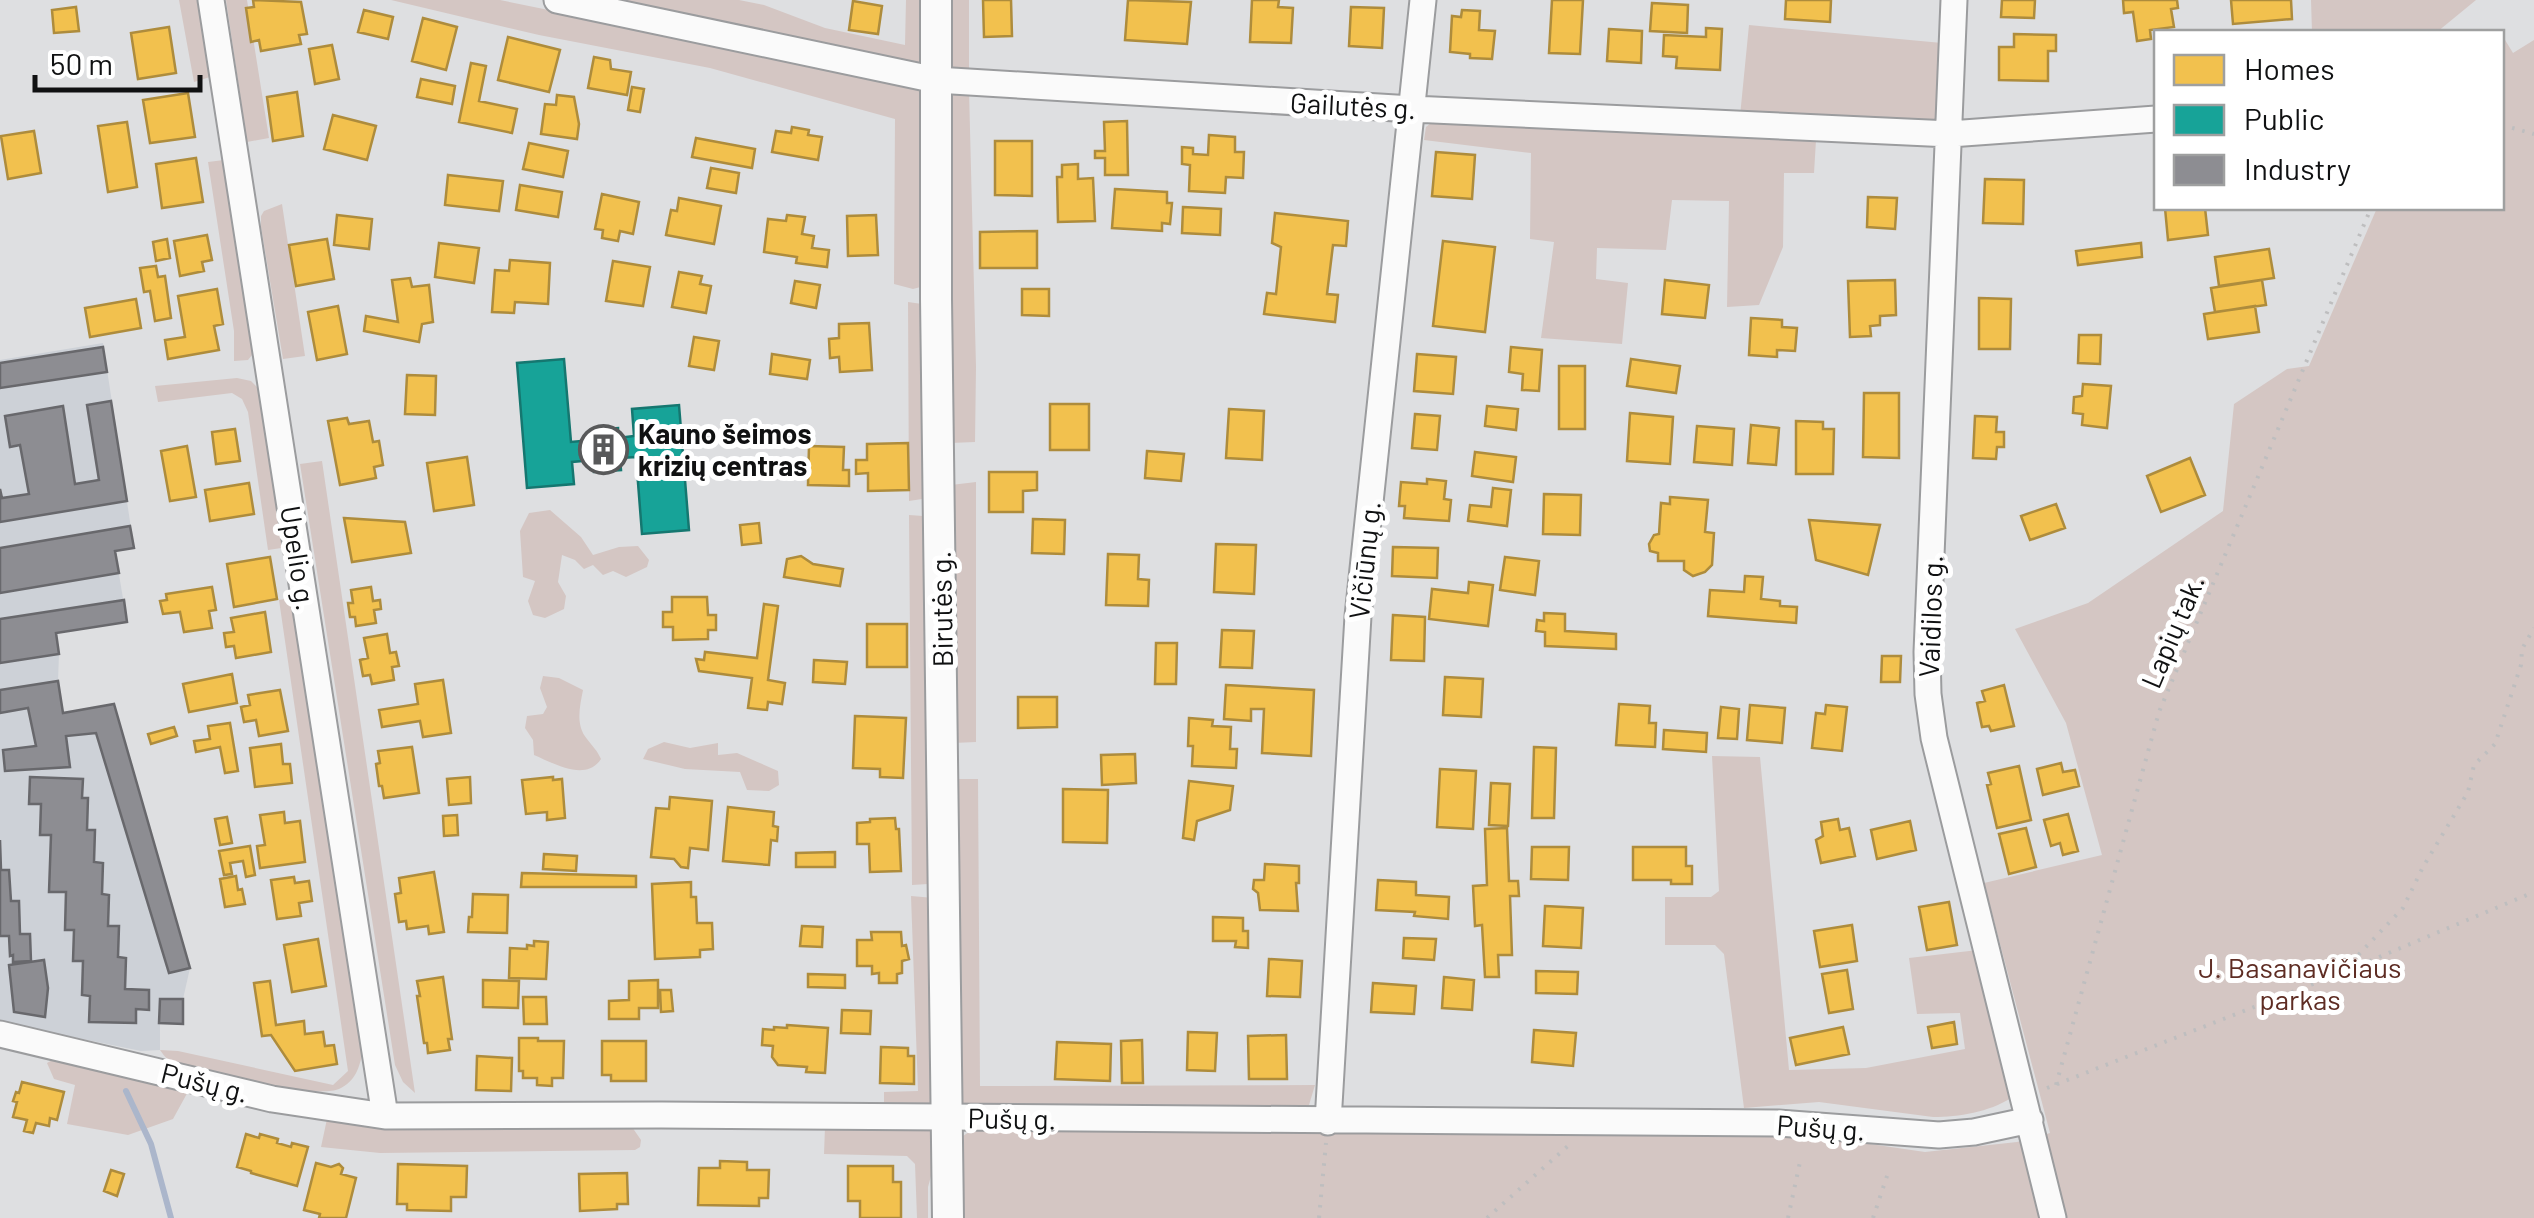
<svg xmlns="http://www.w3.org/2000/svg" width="2534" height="1218" font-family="Barlow,sans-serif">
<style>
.built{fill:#cdd1d7}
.green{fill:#d4c6c3}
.homes{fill:#f2c14e;stroke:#ae8c3c;stroke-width:2.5}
.public{fill:#17a398;stroke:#157770;stroke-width:2.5}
.industry{fill:#8d8d92;stroke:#68686c;stroke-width:2.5}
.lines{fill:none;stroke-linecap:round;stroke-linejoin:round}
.stream{stroke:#abb6cb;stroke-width:6}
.minor-casing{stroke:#9b9c9e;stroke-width:29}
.tertiary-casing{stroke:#9b9c9e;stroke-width:34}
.path{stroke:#bebebf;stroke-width:4;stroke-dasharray:2.5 8;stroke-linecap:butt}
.minor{stroke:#fafafa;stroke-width:25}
.tertiary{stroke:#fafafa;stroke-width:30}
.labels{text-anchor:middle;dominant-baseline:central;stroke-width:10;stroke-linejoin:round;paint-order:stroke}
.street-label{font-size:28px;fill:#101112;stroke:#fff}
.poi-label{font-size:28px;font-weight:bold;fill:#101112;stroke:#fff;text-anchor:start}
.park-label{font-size:28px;fill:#5e2c23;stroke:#fff}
</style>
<rect width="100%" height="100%" fill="#dedfe1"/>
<path class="built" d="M 103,343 L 134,548 L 115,551 L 127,622 L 56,633 L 59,654 L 58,681 L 64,713 L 114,704 L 190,968 L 183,999 L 183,1024 L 160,1023 L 160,1050 L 141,1051 L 0,1022 L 0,360 Z"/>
<path class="green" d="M 179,0 L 197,0 L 210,77 L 194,82 Z
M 226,0 L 247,0 L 269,138 L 247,142 Z
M 391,0 L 500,0 L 922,86 L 928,285 L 913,289 L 894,284 L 895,119 L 710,68 L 539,35 Z
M 606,0 L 739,0 L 764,5 L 825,28 L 905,45 L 906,0 L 925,0 L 926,59 L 921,64 L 897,61 Z
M 947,0 L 969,0 L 969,75 L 949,71 Z
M 2311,0 L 2476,0 L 2437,32 L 2312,32 Z
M 1749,25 L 1942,43 L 1939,124 L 1740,116 Z
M 2502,35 L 2513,53 L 2534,40 L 2534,1218 L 959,1218 L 960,1138 L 972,1130 L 994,1127 L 1781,1131 L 1925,1152 L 2017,1142 L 2050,1133 L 1984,883 L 2102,855 L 2066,723 L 2015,629 L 2088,603 L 2223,511 L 2234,404 L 2287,369 L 2309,366 L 2377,208 L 2502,208 Z
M 969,90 L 976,367 L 975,442 L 950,443 L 950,94 Z
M 1431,123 L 1816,140 L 1814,173 L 1784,173 L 1783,247 L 1759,305 L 1727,307 L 1729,201 L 1672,200 L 1666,250 L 1597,248 L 1596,279 L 1628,283 L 1622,344 L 1541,338 L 1554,242 L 1530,239 L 1531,153 L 1424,140 L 1426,127 Z
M 224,160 L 256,350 L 248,360 L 234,361 L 234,331 L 208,162 Z
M 282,204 L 305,356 L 283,359 L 261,227 L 261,216 L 264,211 Z
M 908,302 L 922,304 L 930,492 L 922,499 L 909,501 Z
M 237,378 L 251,381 L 261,391 L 288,547 L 268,550 L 248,412 L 242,399 L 232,393 L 158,402 L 155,386 Z
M 322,461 L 415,1093 L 403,1082 L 395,1065 L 300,464 Z
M 976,482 L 976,742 L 953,743 L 951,485 Z
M 550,510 L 581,537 L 593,555 L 619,547 L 638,546 L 649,560 L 647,567 L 626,577 L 613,571 L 603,575 L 593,565 L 584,569 L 575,560 L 562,555 L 558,582 L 566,596 L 564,609 L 545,618 L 533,615 L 528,601 L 535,581 L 523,577 L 520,531 L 529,513 Z
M 909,515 L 923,516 L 930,522 L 934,881 L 928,884 L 912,885 Z
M 296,597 L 363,1051 C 359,1068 356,1081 339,1089 C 317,1099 202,1075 177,1065 C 169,1062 165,1057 160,1050 L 178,1051 L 333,1085 L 348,1071 L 279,600 Z
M 543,676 L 559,678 L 583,690 C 580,706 575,725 587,739 C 593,747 597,750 601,759 C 586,782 555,764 534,755 L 533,740 L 525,728 L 527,716 L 543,714 L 547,707 L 540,688 Z
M 664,742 L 690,748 L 718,743 L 718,755 L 737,753 L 778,771 L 779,785 L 769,791 L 747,790 L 740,772 L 685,769 L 643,759 L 648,749 Z
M 1712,756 L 1760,757 L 1789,1070 L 1866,1068 L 1965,1049 L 1960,1013 L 1917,1014 L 1909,958 L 1978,950 L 2011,1098 C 1989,1112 1959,1117 1933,1117 L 1819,1102 L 1744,1108 L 1724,954 L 1715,945 L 1665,945 L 1665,897 L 1711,897 L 1719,891 Z
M 953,779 L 978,779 L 980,1086 L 1315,1085 L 1309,1105 L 1302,1110 L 963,1106 L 958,1102 Z
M 911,896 L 934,898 L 934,1102 L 928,1106 L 884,1108 L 884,1092 L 918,1091 Z
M 61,1055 L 190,1088 L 173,1119 L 128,1135 L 67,1124 L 75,1085 L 54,1079 L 47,1063 Z
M 327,1119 L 632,1127 L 641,1140 L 640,1147 L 635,1150 L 380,1153 L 321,1147 Z
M 825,1127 L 928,1128 L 933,1131 L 937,1154 L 928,1187 L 928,1218 L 917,1218 L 915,1164 L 907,1156 L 824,1154 Z"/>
<path class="homes" d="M 253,0 L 301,2 L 307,34 L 299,35 L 301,44 L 261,51 L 259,40 L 251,42 L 246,8 L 254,7 Z
M 983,0 L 1011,0 L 1012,36 L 984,37 Z
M 1128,0 L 1191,2 L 1187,44 L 1125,40 Z
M 1252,0 L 1279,0 L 1278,7 L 1293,8 L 1291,43 L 1250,42 Z
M 1552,0 L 1583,0 L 1580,54 L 1549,53 Z
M 1786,0 L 1831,0 L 1830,22 L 1785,19 Z
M 2002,0 L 2035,0 L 2034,18 L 2001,17 Z
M 2123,0 L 2177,0 L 2178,8 L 2171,9 L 2174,27 L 2150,30 L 2151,39 L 2137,41 L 2133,12 L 2124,13 Z
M 2231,0 L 2291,0 L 2292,19 L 2233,24 Z
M 853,1 L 882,6 L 878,34 L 849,30 Z
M 1652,3 L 1688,5 L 1687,33 L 1650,31 Z
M 76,7 L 79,31 L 54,33 L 52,10 Z
M 1351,7 L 1384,8 L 1382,48 L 1349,46 Z
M 364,10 L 393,17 L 388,39 L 358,32 Z
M 1462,10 L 1480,11 L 1479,30 L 1495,31 L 1492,59 L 1470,58 L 1470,54 L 1450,52 L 1452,16 L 1461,17 Z
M 423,18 L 457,27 L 446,70 L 412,61 Z
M 169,27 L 176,73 L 138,79 L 131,33 Z
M 1706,28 L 1722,29 L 1720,70 L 1676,68 L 1677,57 L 1663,56 L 1664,35 L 1706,37 Z
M 1609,29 L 1642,31 L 1641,63 L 1607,61 Z
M 2014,34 L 2056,35 L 2056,51 L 2048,51 L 2048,81 L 1999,80 L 1999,47 L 2014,47 Z
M 508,37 L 560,50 L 549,92 L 498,80 Z
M 332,45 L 339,79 L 315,84 L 309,49 Z
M 594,57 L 610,60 L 611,69 L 631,72 L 627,95 L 588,88 Z
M 471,63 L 486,66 L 479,101 L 517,109 L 512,133 L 459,122 Z
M 421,79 L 455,86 L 452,104 L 417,97 Z
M 632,87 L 644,89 L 640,112 L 628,110 Z
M 297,92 L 303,136 L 273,141 L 267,97 Z
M 188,93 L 195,137 L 150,143 L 143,100 Z
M 557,95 L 574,97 L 579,124 L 577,139 L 541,134 L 545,104 L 556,105 Z
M 333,115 L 376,126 L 367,160 L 324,149 Z
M 1127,121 L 1128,175 L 1105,175 L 1105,158 L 1095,158 L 1095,151 L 1105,151 L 1104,122 Z
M 127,122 L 137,187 L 108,192 L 98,126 Z
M 792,127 L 809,130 L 808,135 L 822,137 L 818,160 L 772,152 L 776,131 L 791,133 Z
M 34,131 L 41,173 L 8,179 L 1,136 Z
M 1209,135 L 1235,137 L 1235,152 L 1244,152 L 1243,178 L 1226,177 L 1225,193 L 1189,191 L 1190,165 L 1182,164 L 1182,147 L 1193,148 L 1193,154 L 1208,155 Z
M 696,138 L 755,149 L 752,168 L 692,157 Z
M 995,141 L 1032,141 L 1032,196 L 995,195 Z
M 529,143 L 568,151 L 563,177 L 523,169 Z
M 1436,152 L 1475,155 L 1472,199 L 1432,196 Z
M 196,158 L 203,202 L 162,208 L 156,164 Z
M 1078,164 L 1078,179 L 1093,178 L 1095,221 L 1058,222 L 1057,177 L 1062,177 L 1062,165 Z
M 711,168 L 739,173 L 736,193 L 707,188 Z
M 448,175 L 503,181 L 499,211 L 445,205 Z
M 1985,179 L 2024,180 L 2023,224 L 1983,223 Z
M 520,185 L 562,192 L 558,217 L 516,210 Z
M 1115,189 L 1167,192 L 1167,203 L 1172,203 L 1170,224 L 1162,223 L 1162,231 L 1112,228 Z
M 602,194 L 639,202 L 633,234 L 620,231 L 618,241 L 602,238 L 603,230 L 595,229 Z
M 1868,197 L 1897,198 L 1895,229 L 1867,227 Z
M 679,198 L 721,206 L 714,244 L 666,235 L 671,210 L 677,211 Z
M 1183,207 L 1221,209 L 1220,235 L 1182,233 Z
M 2165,208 L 2205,208 L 2208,235 L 2168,240 Z
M 1275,213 L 1348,221 L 1346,246 L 1333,245 L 1327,294 L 1338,295 L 1335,322 L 1264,314 L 1267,293 L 1276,294 L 1281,247 L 1272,243 Z
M 337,215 L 372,219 L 369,249 L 334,245 Z
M 787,215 L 805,217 L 802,234 L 814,236 L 812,248 L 829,250 L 827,267 L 796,263 L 797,257 L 764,252 L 768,219 L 786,221 Z
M 876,215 L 878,255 L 848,256 L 847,216 Z
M 1037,231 L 1037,268 L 980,268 L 980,232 Z
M 207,235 L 212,260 L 202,262 L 204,271 L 180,276 L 174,241 Z
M 167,239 L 170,258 L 156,261 L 153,242 Z
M 327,239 L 334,279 L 296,286 L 289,245 Z
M 1443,241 L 1495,247 L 1485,332 L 1433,326 Z
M 439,243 L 479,248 L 474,283 L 435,277 Z
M 2141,243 L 2142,257 L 2078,265 L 2076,251 Z
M 2269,249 L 2274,278 L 2219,286 L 2215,257 Z
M 510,260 L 550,263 L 548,304 L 515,302 L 514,313 L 492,312 L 495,270 L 509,271 Z
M 613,261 L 650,267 L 643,306 L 606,301 Z
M 156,266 L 158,277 L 165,276 L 171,318 L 155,321 L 150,291 L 144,292 L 140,268 Z
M 679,272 L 702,276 L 700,284 L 711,286 L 706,313 L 672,307 Z
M 410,278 L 412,287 L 429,285 L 433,322 L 422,324 L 419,342 L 364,331 L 366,316 L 398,322 L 392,280 Z
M 1665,280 L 1709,285 L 1705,318 L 1662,314 Z
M 1895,280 L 1896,315 L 1880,316 L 1880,325 L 1870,326 L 1871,336 L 1850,337 L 1848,281 Z
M 2262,280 L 2266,305 L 2215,312 L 2211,288 Z
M 795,281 L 820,285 L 816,308 L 791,303 Z
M 217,289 L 223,324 L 214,326 L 219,350 L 168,359 L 165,340 L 185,337 L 178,296 Z
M 1022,289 L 1049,289 L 1049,316 L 1022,315 Z
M 1979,298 L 2011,299 L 2010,349 L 1979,349 Z
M 136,299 L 141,328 L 90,337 L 85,308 Z
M 338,306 L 347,354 L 317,360 L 308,312 Z
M 2255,306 L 2259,332 L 2208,339 L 2204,314 Z
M 1751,318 L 1782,320 L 1782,327 L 1797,328 L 1795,351 L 1777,350 L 1777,357 L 1749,355 Z
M 869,323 L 872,370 L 840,372 L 839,357 L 830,358 L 829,339 L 839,338 L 839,324 Z
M 2079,335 L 2101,335 L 2100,364 L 2078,363 Z
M 694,337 L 719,341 L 714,370 L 689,366 Z
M 1511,347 L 1542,350 L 1539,391 L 1522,390 L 1523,374 L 1509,372 Z
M 772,354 L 810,360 L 807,379 L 770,374 Z
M 1417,354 L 1456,357 L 1453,394 L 1414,391 Z
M 1631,359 L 1680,366 L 1676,393 L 1627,386 Z
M 1559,366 L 1585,366 L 1585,429 L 1559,429 Z
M 407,375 L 436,376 L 435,415 L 405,414 Z
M 2083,384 L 2111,386 L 2107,428 L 2082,425 L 2083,414 L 2073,413 L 2074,397 L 2082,396 Z
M 1864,393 L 1899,393 L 1899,458 L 1863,457 Z
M 1050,404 L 1089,404 L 1089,450 L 1050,450 Z
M 1487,406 L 1518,409 L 1516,430 L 1485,426 Z
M 1229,409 L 1264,411 L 1262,460 L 1226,458 Z
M 1630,413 L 1673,417 L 1670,464 L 1627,461 Z
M 1415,414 L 1440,416 L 1437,450 L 1412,448 Z
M 1975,416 L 1997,417 L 1996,432 L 2004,432 L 2004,447 L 1997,447 L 1996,459 L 1973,458 Z
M 347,418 L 349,424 L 369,421 L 373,442 L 379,441 L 383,465 L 374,467 L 376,478 L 340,485 L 328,421 Z
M 1796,421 L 1823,422 L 1823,429 L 1834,429 L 1833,474 L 1796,474 Z
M 1751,425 L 1779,428 L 1776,465 L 1748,463 Z
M 1697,426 L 1734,429 L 1732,465 L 1694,462 Z
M 235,429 L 240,461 L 216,464 L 212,432 Z
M 908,443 L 909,490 L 868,491 L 868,473 L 856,474 L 856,460 L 867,460 L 867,444 Z
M 187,446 L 196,497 L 170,501 L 161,451 Z
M 809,446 L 844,447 L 843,470 L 849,470 L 849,486 L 808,485 Z
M 1147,451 L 1184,454 L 1181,481 L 1145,478 Z
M 1475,452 L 1516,457 L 1513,482 L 1472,476 Z
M 467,457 L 474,505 L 434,511 L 427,463 Z
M 2190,458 L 2205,495 L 2161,512 L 2147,476 Z
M 989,472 L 1037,472 L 1037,490 L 1023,491 L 1023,512 L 989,512 Z
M 1427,479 L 1446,481 L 1444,499 L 1451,500 L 1449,521 L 1404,518 L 1405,506 L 1399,506 L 1401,482 L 1427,484 Z
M 249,483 L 254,514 L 210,521 L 205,490 Z
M 1493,488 L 1511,490 L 1507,526 L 1468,521 L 1470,505 L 1491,507 Z
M 1544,494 L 1581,495 L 1580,535 L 1543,534 Z
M 1670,497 L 1708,500 L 1705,532 L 1714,533 L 1712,565 L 1705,572 L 1693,576 L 1684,570 L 1684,561 L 1658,561 L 1658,553 L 1650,551 L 1649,544 L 1654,535 L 1659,534 L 1661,503 L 1670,504 Z
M 2056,504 L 2065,528 L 2030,540 L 2021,516 Z
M 344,518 L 405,522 L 411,553 L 352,562 Z
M 1033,519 L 1065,520 L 1064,554 L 1032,553 Z
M 1809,520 L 1880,525 L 1868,575 L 1816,560 Z
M 759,523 L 761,543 L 742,545 L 740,525 Z
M 1216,544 L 1256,545 L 1254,594 L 1214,592 Z
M 1393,547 L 1438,548 L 1437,578 L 1392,576 Z
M 1108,554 L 1139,555 L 1138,579 L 1149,580 L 1148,606 L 1106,605 Z
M 801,556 L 813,564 L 843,569 L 840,586 L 784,577 L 787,559 Z
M 270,557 L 277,599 L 234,607 L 227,564 Z
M 1505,557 L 1539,561 L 1535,595 L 1500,590 Z
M 1745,576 L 1763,577 L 1761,599 L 1780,601 L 1780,606 L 1797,607 L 1796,623 L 1708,616 L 1710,590 L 1744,592 Z
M 1469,582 L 1493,585 L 1488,626 L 1429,619 L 1432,589 L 1468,593 Z
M 212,587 L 216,610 L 209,611 L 212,628 L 184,632 L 180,612 L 163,614 L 160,601 L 167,600 L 166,594 Z
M 371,587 L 373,601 L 380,600 L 381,609 L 374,610 L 376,623 L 356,626 L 355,617 L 350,617 L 348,603 L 353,603 L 351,590 Z
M 672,597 L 707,597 L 708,615 L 716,615 L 716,630 L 708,630 L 708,639 L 673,640 L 673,627 L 663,627 L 663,612 L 672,612 Z
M 764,604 L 778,606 L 768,680 L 785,683 L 782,704 L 768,702 L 767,710 L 748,708 L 752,678 L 699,671 L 696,659 L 704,660 L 705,652 L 757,658 Z
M 265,612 L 271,652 L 236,658 L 234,646 L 226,647 L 224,633 L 234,632 L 231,618 Z
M 1544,613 L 1565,614 L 1565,631 L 1616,634 L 1616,649 L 1545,646 L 1545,632 L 1536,631 L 1537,620 L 1544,621 Z
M 1393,615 L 1425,617 L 1424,661 L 1391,660 Z
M 867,624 L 907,624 L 907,667 L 867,667 Z
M 1222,630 L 1254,631 L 1252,668 L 1220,667 Z
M 387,634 L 390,653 L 396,652 L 399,666 L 392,667 L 394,680 L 372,684 L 370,675 L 363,676 L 360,660 L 368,658 L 364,638 Z
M 1156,643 L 1177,643 L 1176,684 L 1155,684 Z
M 1882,656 L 1901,656 L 1900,682 L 1881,682 Z
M 814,660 L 847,662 L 845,684 L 813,682 Z
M 232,674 L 237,703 L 189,712 L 183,684 Z
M 1445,677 L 1483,679 L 1481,717 L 1443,715 Z
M 443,680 L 451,733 L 423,737 L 420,721 L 382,727 L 379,710 L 418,704 L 415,684 Z
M 1226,685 L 1314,690 L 1311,756 L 1262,753 L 1264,709 L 1251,709 L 1251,721 L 1224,719 Z
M 2004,685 L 2014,726 L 1991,731 L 1989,726 L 1982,727 L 1977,703 L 1985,701 L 1982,691 Z
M 280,690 L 288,731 L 259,736 L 256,720 L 244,722 L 241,707 L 250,705 L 248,695 Z
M 1018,697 L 1057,697 L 1057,727 L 1018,728 Z
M 1619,704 L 1650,706 L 1649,723 L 1656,723 L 1655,747 L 1616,745 Z
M 1750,705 L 1785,708 L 1782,743 L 1747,740 Z
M 1826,705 L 1847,707 L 1842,751 L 1812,748 L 1816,713 L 1825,714 Z
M 1721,707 L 1739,709 L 1737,739 L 1718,738 Z
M 855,716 L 906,718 L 903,778 L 880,777 L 880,769 L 853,768 Z
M 1189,718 L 1213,720 L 1212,726 L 1231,727 L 1230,749 L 1237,749 L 1236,768 L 1192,766 L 1193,746 L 1188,746 Z
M 230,723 L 238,771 L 225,773 L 220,747 L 196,752 L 194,741 L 210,739 L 208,726 Z
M 174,727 L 177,736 L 151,744 L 148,734 Z
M 1664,730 L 1707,733 L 1706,752 L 1663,749 Z
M 281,744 L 283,764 L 290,764 L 292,783 L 255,787 L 250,748 Z
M 412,747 L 419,793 L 384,798 L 382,786 L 379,786 L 376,764 L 380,763 L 378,751 Z
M 1534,747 L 1556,748 L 1554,818 L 1532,818 Z
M 1135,754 L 1136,783 L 1102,785 L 1101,755 Z
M 2061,763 L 2063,772 L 2075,770 L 2079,786 L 2043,795 L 2037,769 Z
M 2019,766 L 2031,820 L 1997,828 L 1987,785 L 1991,784 L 1988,773 Z
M 1440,769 L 1476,771 L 1473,829 L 1437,827 Z
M 470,777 L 471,803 L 449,805 L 447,779 Z
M 553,777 L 553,780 L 562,779 L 565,818 L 547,820 L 547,812 L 526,814 L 522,780 Z
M 1189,781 L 1233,786 L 1230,810 L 1197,821 L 1194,840 L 1183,838 Z
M 1491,783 L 1510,784 L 1508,826 L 1489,825 Z
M 1063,789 L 1108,790 L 1107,843 L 1063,842 Z
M 670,797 L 712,801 L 708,850 L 690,848 L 688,868 L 681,867 L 674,859 L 651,857 L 656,808 L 669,809 Z
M 728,807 L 774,812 L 773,826 L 778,827 L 777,841 L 771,840 L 769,865 L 723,861 Z
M 284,812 L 285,823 L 300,821 L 305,862 L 260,868 L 257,846 L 265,845 L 260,815 Z
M 2068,814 L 2078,851 L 2063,855 L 2060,843 L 2051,846 L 2044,820 Z
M 457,815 L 458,835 L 444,836 L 443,816 Z
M 227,817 L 232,843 L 220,845 L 215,819 Z
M 895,818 L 896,829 L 899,829 L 901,871 L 870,872 L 869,844 L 857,844 L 857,823 L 870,822 L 870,819 Z
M 1838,819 L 1840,830 L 1849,828 L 1855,856 L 1821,863 L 1816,840 L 1823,836 L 1821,822 Z
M 1910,821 L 1916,850 L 1877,859 L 1871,830 Z
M 1507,828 L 1509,881 L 1518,881 L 1519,896 L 1510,896 L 1512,955 L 1498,955 L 1499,977 L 1485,977 L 1482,925 L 1475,926 L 1473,886 L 1487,885 L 1485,829 Z
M 2026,828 L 2036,867 L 2009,874 L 1999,834 Z
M 250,846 L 255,875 L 246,877 L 243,861 L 230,863 L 232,874 L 224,875 L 219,851 Z
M 1532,847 L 1569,847 L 1568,880 L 1531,879 Z
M 1633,847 L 1686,847 L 1686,866 L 1692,866 L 1692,884 L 1671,884 L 1671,880 L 1633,880 Z
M 835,852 L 835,867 L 796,867 L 796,853 Z
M 544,854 L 577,856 L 576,871 L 543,869 Z
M 1265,864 L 1299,866 L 1299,883 L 1296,883 L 1298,911 L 1260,910 L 1258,893 L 1253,889 L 1254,880 L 1264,880 Z
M 434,872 L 444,932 L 429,934 L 428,926 L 407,929 L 406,921 L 399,922 L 395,894 L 401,893 L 399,878 Z
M 522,873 L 636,876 L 636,887 L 521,887 Z
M 236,876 L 238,890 L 242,889 L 245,904 L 225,907 L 220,879 Z
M 294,877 L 295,883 L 309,881 L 312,901 L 299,903 L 301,916 L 277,919 L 271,880 Z
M 1378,880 L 1416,882 L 1416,895 L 1449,897 L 1448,919 L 1414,916 L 1415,912 L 1376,910 Z
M 691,882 L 691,897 L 696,897 L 697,923 L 712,923 L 713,949 L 700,950 L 700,957 L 655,959 L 652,884 Z
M 473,894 L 508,895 L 507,933 L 468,932 L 469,917 L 472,917 Z
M 1949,902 L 1957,945 L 1927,950 L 1919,907 Z
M 1545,906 L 1583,908 L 1581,948 L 1543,946 Z
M 1213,917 L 1243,918 L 1243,931 L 1248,931 L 1248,948 L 1235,947 L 1236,941 L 1213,941 Z
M 1852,925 L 1857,961 L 1820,967 L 1814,931 Z
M 802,926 L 823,927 L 822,947 L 800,946 Z
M 871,932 L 901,932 L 902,946 L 906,945 L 909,959 L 902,961 L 902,973 L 897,974 L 897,983 L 879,983 L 879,973 L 872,974 L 872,966 L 857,966 L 857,940 L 872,940 Z
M 1404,938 L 1436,939 L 1434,960 L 1403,958 Z
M 318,939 L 326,986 L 292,992 L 284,945 Z
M 534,941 L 548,942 L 546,979 L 509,978 L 510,948 L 527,949 L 527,945 L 534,946 Z
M 1269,959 L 1302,961 L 1300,997 L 1267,996 Z
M 1847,970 L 1853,1009 L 1829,1013 L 1822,974 Z
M 1536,971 L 1578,972 L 1577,994 L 1536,993 Z
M 808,974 L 845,975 L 845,988 L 808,987 Z
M 443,977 L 452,1039 L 448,1039 L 450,1050 L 428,1053 L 427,1043 L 424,1043 L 417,996 L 420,996 L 417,981 Z
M 1444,977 L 1474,980 L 1472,1010 L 1442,1008 Z
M 483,980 L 519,981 L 518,1008 L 483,1007 Z
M 658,980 L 658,1008 L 639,1008 L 639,1019 L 609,1019 L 609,1001 L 629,1000 L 629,981 Z
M 270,981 L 276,1025 L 304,1021 L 305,1034 L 323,1032 L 325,1046 L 334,1045 L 337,1064 L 295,1071 L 271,1035 L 262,1036 L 254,983 Z
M 1373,983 L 1416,986 L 1414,1014 L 1371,1012 Z
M 660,990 L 671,990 L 673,1011 L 661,1012 Z
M 523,997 L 546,997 L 547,1024 L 524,1024 Z
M 842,1010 L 871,1011 L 870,1034 L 841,1033 Z
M 1954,1022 L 1957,1044 L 1932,1048 L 1928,1027 Z
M 787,1025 L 828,1028 L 825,1073 L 806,1072 L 807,1067 L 778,1065 L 772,1057 L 773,1046 L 762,1045 L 763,1029 L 774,1030 L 774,1027 L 787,1028 Z
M 1843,1027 L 1849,1054 L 1796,1065 L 1790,1038 Z
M 1534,1030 L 1576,1033 L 1573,1066 L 1532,1062 Z
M 1188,1032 L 1217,1033 L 1215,1071 L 1187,1070 Z
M 1286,1035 L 1287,1079 L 1249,1079 L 1248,1036 Z
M 519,1038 L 538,1038 L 538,1041 L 564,1041 L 563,1078 L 552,1078 L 552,1086 L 537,1085 L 537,1078 L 523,1078 L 523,1071 L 519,1071 Z
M 1142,1040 L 1143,1083 L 1122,1083 L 1121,1041 Z
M 602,1041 L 646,1041 L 646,1081 L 611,1081 L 611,1075 L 602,1075 Z
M 1057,1042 L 1111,1044 L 1110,1081 L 1055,1079 Z
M 881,1047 L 908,1048 L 908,1056 L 914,1056 L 914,1084 L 880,1083 Z
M 477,1056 L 512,1058 L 511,1091 L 476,1090 Z
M 22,1082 L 64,1092 L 57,1120 L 50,1118 L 49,1126 L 36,1123 L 33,1133 L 24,1131 L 27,1120 L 13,1117 L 17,1102 L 13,1101 L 16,1092 L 19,1093 Z
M 246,1134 L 259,1138 L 260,1134 L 278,1139 L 277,1143 L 291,1147 L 292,1143 L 308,1147 L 297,1186 L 251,1173 L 251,1171 L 237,1167 Z
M 720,1161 L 747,1162 L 747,1170 L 769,1170 L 768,1198 L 759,1198 L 759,1206 L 698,1205 L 699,1168 L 720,1168 Z
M 316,1163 L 331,1167 L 339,1164 L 343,1168 L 341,1174 L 356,1178 L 346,1218 L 319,1218 L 320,1214 L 304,1210 Z
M 398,1164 L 467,1166 L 466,1197 L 451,1197 L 451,1211 L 407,1210 L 407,1204 L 397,1204 Z
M 848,1166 L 893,1166 L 893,1182 L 901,1182 L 901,1218 L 860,1218 L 860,1201 L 848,1201 Z
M 111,1170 L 124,1174 L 117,1196 L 104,1191 Z
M 627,1173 L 628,1204 L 617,1204 L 617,1209 L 580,1211 L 579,1174 Z"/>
<path class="public" d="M 564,359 L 571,442 L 592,440 L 591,430 L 618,428 L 618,438 L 634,436 L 632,409 L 679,405 L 689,530 L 642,534 L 636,457 L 620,458 L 621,470 L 594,472 L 593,460 L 572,462 L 574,484 L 527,488 L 517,363 Z"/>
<path class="industry" d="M 103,347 L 107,372 L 0,388 L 0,363 Z
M 111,401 L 127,501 L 0,522 L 0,489 L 2,498 L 29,494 L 20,445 L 10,447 L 5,416 L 63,406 L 75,484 L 99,480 L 87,405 Z
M 130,526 L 134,548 L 115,551 L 119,573 L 0,593 L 0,548 Z
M 124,600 L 127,622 L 56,633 L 59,654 L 0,663 L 0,619 Z
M 58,681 L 63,713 L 114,704 L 190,968 L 169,973 L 96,733 L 66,736 L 70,767 L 5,771 L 3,750 L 36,746 L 28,708 L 0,713 L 0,690 Z
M 30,777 L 83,779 L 82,798 L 88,798 L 87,830 L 95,830 L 94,862 L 103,863 L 102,894 L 109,895 L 108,926 L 119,926 L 118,957 L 126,958 L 125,989 L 149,990 L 149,1010 L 136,1009 L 136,1023 L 89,1022 L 90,996 L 82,995 L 83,961 L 73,961 L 74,930 L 65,930 L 66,892 L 49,892 L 51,835 L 40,835 L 41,804 L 29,804 Z
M 0,840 L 1,870 L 9,870 L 11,901 L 19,901 L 20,934 L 30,934 L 31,961 L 13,962 L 13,955 L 10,956 L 9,936 L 0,936 Z
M 44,960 L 48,988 L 45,1017 L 14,1012 L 9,965 Z
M 160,999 L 183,999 L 183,1024 L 159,1023 Z"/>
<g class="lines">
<path class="stream" d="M 126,1091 L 151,1144 L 171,1218"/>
<defs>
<path id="minor" d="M 211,0 L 385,1116
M 557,0 L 936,80 L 1412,109 L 1950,134 L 2156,119
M 1954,0 L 1927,652 L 1928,694 L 1934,738 L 2053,1218
M 0,1034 L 272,1099 L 385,1116 L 661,1115 L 1778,1123 L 1939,1135 L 1974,1132 L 2030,1120
M 1328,1122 L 1358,616 L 1423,0"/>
<path id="tertiary" d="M 936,0 L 936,299 L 948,1218"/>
</defs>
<use href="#minor" class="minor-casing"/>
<use href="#tertiary" class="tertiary-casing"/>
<path class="path" d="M 2502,125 L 2534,134
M 2344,970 L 2403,908 L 2423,867 L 2468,792 L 2474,765 L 2495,744 L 2521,665 L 2522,649 L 2534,628
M 2056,1085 L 2159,712 L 2371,208
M 2047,1088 L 2341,973 L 2534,892
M 1319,1218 L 1326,1143
M 1487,1218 L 1569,1145
M 1788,1218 L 1800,1162
M 1873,1218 L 1888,1173"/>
<use href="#minor" class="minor"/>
<use href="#tertiary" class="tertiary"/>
</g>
<defs>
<symbol id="building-ring" viewBox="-11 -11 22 22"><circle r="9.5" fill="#fff" stroke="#58595a" stroke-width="1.5"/><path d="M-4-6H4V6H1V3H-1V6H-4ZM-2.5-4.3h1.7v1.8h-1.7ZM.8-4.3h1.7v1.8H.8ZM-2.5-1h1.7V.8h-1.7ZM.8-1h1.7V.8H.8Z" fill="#58595a"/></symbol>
</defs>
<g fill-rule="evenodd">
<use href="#building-ring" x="576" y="422" width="55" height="55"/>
</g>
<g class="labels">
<g class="street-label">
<text transform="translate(1353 105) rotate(3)">Gailutės g.</text>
<text transform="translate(299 558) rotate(81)">Upelio g.</text>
<text transform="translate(1364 560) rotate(-84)">Vičiūnų g.</text>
<text transform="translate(941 609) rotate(-91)">Birutės g.</text>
<text transform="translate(1930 616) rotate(-88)">Vaidilos g.</text>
<text transform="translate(2172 631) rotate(-67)">Lapių tak.</text>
<text transform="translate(205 1082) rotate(14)">Pušų g.</text>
<text transform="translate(1012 1118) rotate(1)">Pušų g.</text>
<text transform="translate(1821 1127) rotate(4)">Pušų g.</text>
</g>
<g class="poi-label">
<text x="638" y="433">Kauno šeimos<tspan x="638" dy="32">krizių centras</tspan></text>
</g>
<g class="park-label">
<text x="2300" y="967">J. Basanavičiaus<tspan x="2300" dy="32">parkas</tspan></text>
</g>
</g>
<rect x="2154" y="30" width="350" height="180" fill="#ffffff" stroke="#9fa0a0" stroke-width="2.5"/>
<rect x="2174" y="55" width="50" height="30" fill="#f2c14e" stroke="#9fa0a0" stroke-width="2.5"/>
<text x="2244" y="80" font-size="30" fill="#101112">Homes</text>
<rect x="2174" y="105" width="50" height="30" fill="#17a398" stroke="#9fa0a0" stroke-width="2.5"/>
<text x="2244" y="130" font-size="30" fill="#101112">Public</text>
<rect x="2174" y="155" width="50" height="30" fill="#8d8d92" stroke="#9fa0a0" stroke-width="2.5"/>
<text x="2244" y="180" font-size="30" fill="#101112">Industry</text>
<path d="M35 75v15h165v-15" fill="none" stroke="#101112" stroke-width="5"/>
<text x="50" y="75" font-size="30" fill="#101112" stroke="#ffffff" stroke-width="8" paint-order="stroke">50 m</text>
</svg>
